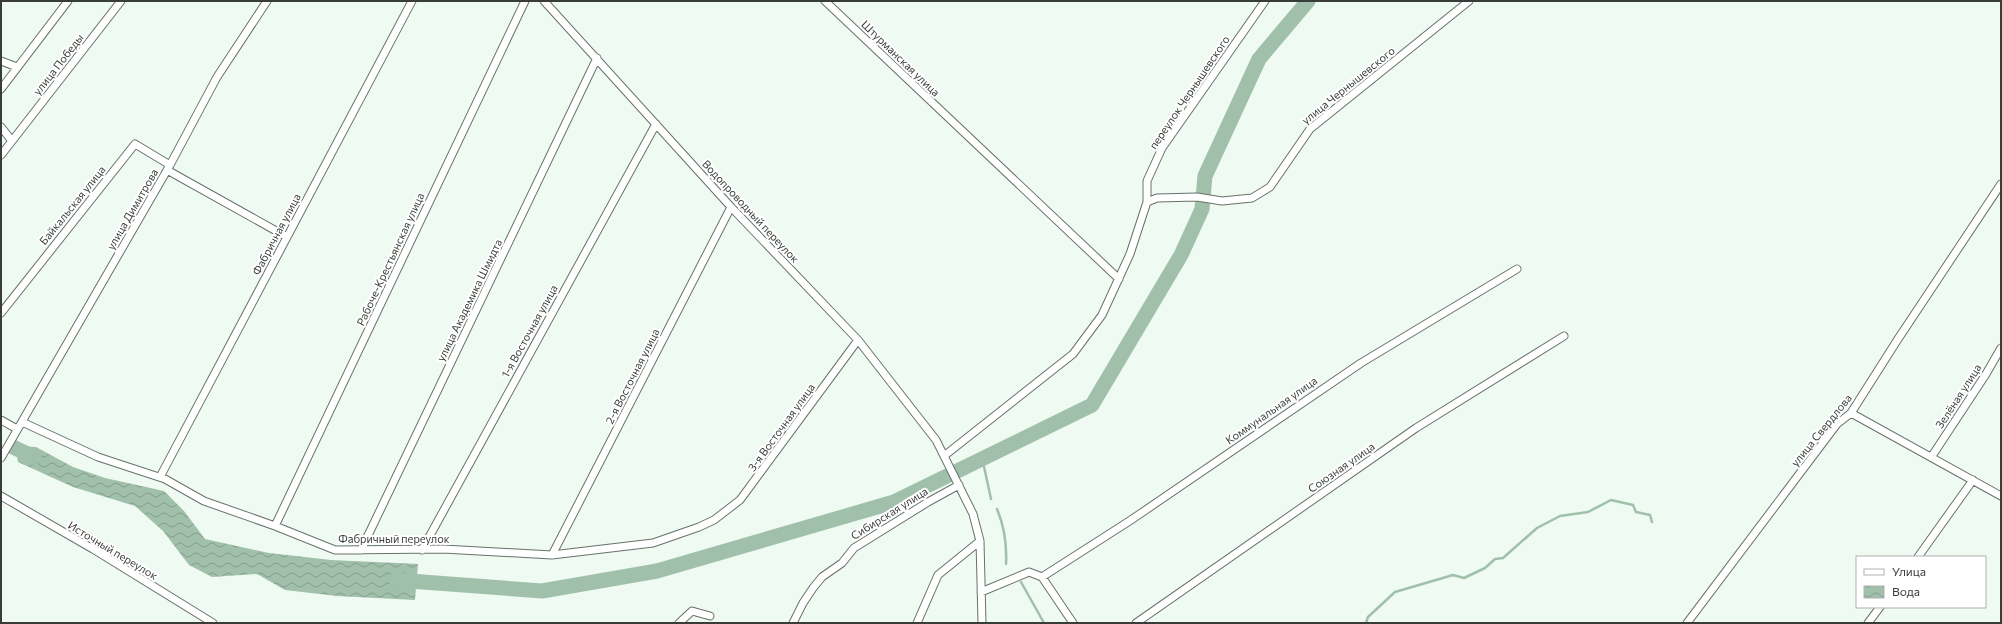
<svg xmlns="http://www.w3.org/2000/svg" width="2002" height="624" font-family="Commissioner,sans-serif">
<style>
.water{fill:url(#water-waves)}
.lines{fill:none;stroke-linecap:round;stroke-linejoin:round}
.stream{stroke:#a1c0ab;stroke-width:2.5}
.river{stroke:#a1c0ab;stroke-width:15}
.street-casing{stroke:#68726b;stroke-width:9}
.street{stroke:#fff;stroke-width:7}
.labels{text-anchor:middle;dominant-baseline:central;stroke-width:4;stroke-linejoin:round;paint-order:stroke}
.street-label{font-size:11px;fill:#393d3a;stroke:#fff}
</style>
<defs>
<pattern id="water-waves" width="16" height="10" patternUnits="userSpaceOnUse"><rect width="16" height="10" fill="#a1c0ab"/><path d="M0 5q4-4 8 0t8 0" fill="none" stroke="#849d8c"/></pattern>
</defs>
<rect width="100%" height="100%" fill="#eefaf2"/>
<path class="water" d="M 15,446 L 36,447 L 73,467 L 105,478 L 164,491 L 184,511 L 205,539 L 269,553 L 331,560 L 418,564 L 415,600 L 337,596 L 285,590 L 257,574 L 212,577 L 189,565 L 163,531 L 135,506 L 73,487 L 18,462 Z"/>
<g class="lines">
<path class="stream" d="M 983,462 L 991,499
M 997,509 C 1005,528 1007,544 1006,564
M 1021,582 L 1044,623
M 1366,623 L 1368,617 L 1395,592 L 1453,575 L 1464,578 L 1485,568 L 1495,559 L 1503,558 L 1537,528 L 1560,516 L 1588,512 L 1611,500 L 1633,505 L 1636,512 L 1650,515 L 1652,522"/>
<path class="river" d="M 13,447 L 34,457
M 396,580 L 542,591 L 657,571 L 894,502 L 1092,405 L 1181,255 L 1202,209 L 1205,176 L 1259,59 L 1308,1"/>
<defs>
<path id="street" d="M 544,1 L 731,207 L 858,340 L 936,440 L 973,514 L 980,541 L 982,623
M 825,1 L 1119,279
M 1,61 L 17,67
M 1,89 L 68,1
M 1,127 L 12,141 L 1,155
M 12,141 L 121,1
M 167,170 L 287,237
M 1147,202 L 1147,181 L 1162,148 L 1265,1
M 1,313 L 135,144 L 170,165
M 1851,413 L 2001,496
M 1,420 L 17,429
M 22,422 L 98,457 L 165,479 L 204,501 L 275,526 L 335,550 L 443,549 L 552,555 L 653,543 L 699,527 L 714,520 L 740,500 L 858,340
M 944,456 L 1073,354 L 1102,315 L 1130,254 L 1147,202 L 1157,198 L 1197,197 L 1222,201 L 1252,198 L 1270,187 L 1310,129 L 1469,1
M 1932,456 L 1986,374 L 2001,348
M 1,458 L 170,165 L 217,77 L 267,1
M 160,477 L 412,1
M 1,496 L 93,549 L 213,623
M 275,526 L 525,1
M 361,550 L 597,58
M 422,550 L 656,124
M 552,555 L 731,207
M 1918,557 L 1973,480
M 1042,577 L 1131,520 L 1361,363 L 1517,269
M 981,592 L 1029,572 L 1042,577 L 1073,623
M 679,623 L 692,611 L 710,616
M 793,623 L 803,603 L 813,588 L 822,577 L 842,563 L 854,548 L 928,502 L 959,485
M 917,623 L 938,575 L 980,541
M 1136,623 L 1416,428 L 1564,336
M 1687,623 L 1837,424 L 1851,413 L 1898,339 L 2001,184
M 1868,623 L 1880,607"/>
</defs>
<use href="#street" class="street-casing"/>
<use href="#street" class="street"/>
</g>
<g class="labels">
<g class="street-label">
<text transform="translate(901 58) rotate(44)">Штурманская улица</text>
<text transform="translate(58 64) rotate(-52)">улица Победы</text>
<text transform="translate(1348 85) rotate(-39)">улица Чернышевского</text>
<text transform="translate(1189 92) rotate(-56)">переулок Чернышевского</text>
<text transform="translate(72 205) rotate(-51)">Байкальская улица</text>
<text transform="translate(132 209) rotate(-60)">улица Димитрова</text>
<text transform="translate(751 211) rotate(47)">Водопроводный переулок</text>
<text transform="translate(276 234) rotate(-62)">Фабричная улица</text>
<text transform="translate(390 259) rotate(-65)">Рабоче-Крестьянская улица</text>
<text transform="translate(469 300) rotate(-64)">улица Академика Шмидта</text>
<text transform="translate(529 331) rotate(-61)">1-я Восточная улица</text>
<text transform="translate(632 376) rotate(-63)">2-я Восточная улица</text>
<text transform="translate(1958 396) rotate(-57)">Зелёная улица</text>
<text transform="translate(1271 410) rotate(-35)">Коммунальная улица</text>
<text transform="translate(781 427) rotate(-54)">3-я Восточная улица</text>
<text transform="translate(1821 430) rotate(-51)">улица Свердлова</text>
<text transform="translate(1341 467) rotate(-35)">Союзная улица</text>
<text transform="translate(889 513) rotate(-32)">Сибирская улица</text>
<text x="394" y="538">Фабричный переулок</text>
<text transform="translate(113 550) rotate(31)">Источный переулок</text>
</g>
</g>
<rect width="2002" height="624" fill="none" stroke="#393d3a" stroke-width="4"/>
<rect x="1856" y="556" width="130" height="52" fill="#ffffff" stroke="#b0b1b0"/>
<rect x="1864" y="569" width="20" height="6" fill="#ffffff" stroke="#b0b1b0"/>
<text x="1892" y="576" font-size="12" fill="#393d3a">Улица</text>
<rect x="1864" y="586" width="20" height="12" fill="url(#water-waves)" stroke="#b0b1b0"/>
<text x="1892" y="596" font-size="12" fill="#393d3a">Вода</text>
</svg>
